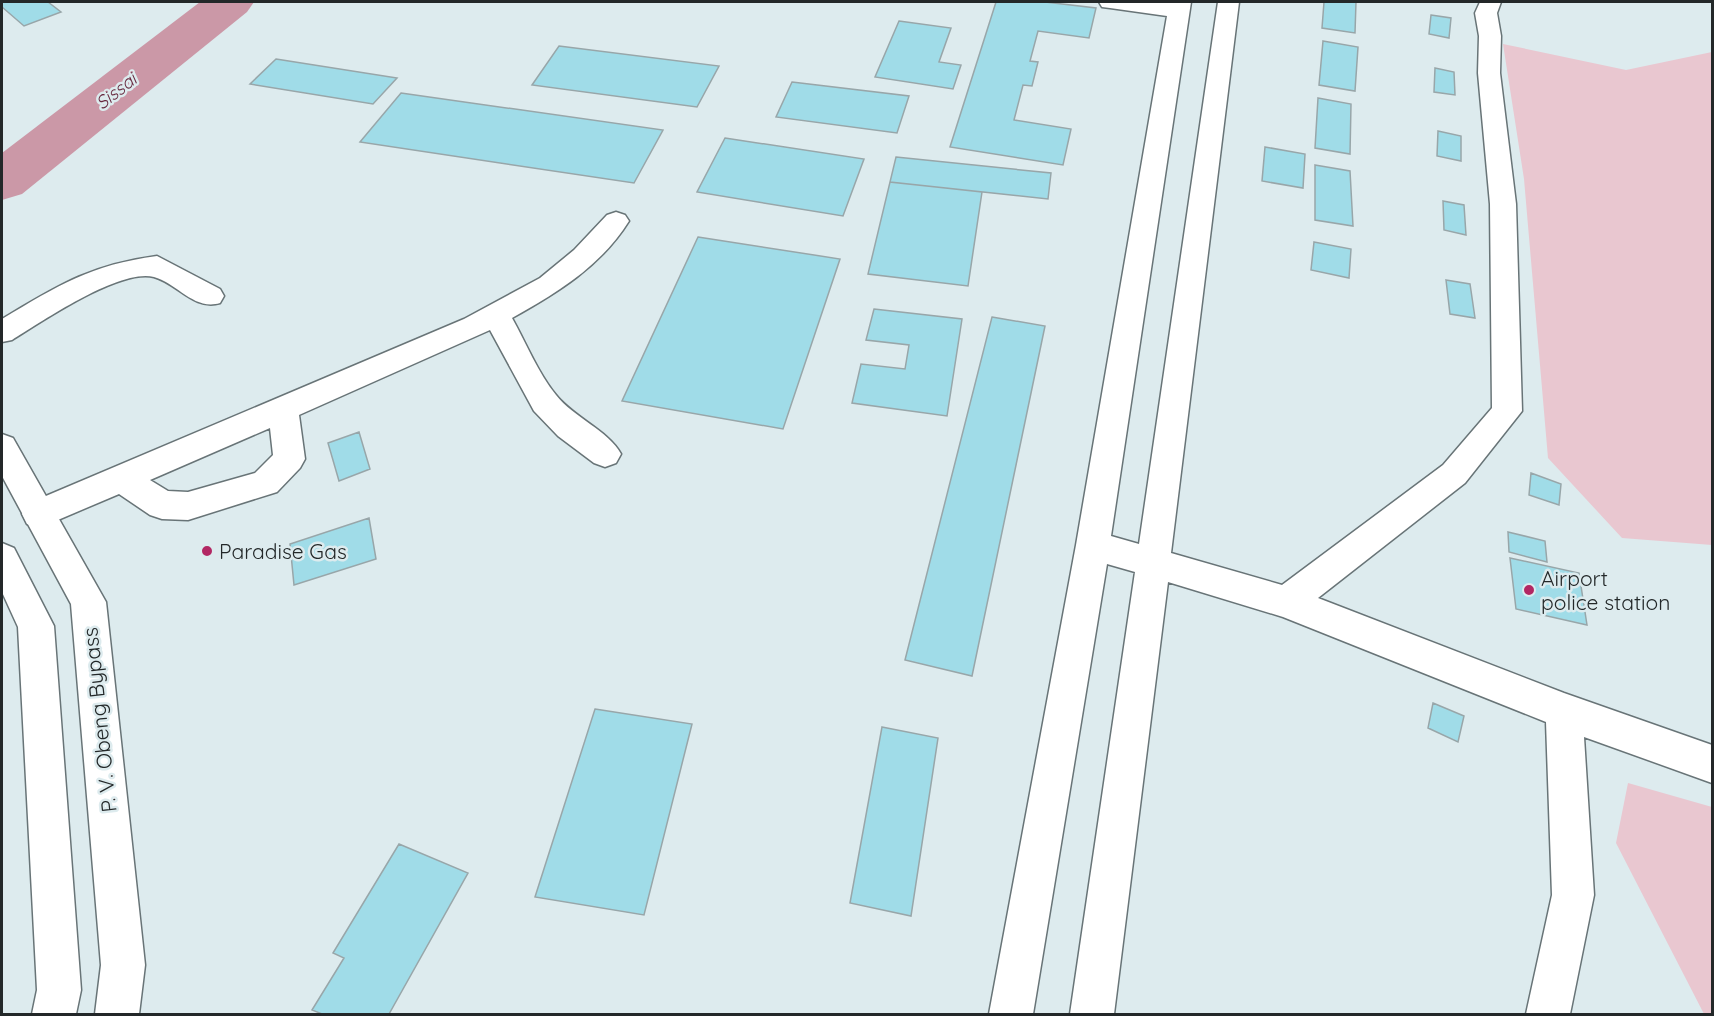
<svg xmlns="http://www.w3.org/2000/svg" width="1714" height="1016" font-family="Quicksand,sans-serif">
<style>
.green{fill:#e9c7d0}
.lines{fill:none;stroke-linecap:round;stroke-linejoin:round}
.river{fill:#cb98a7;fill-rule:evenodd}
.building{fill:#a0dce8;stroke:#98a6a9;stroke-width:1.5}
.minor-casing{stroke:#687477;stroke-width:3}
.highway-casing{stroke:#687477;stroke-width:3}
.minor{fill:#fff;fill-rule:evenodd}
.highway{fill:#fff;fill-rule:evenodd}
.poi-dot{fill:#b22763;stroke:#ddebee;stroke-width:2}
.labels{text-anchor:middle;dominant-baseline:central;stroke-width:5;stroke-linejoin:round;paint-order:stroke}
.far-water-label{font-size:18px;font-style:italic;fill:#67293f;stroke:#ddebee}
.poi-label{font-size:21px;fill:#232829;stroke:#ddebee;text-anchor:start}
.street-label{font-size:21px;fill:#232829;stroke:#ddebee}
</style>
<rect width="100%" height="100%" fill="#ddebee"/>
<path class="green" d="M 1503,44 L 1626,70 L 1712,52 L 1712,545 L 1622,538 L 1548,458 L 1524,179 Z
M 1628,783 L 1712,807 L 1712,1014 L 1704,1014 L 1616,843 Z"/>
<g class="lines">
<path class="river" d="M 200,2 L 254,2 L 247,12 L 22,194 L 2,200 L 2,153 Z"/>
</g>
<path class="building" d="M 2,2 L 48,2 L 61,12 L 24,26 L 2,7 Z
M 996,2 L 1045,2 L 1096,8 L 1089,38 L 1038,31 L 1030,61 L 1038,62 L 1032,86 L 1023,85 L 1014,120 L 1071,129 L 1063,165 L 950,147 Z
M 1324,2 L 1356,2 L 1355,33 L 1322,28 Z
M 1431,15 L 1451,18 L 1449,38 L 1429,34 Z
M 899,21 L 951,28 L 939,62 L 961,65 L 953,89 L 875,77 Z
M 1323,41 L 1358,47 L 1355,91 L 1319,85 Z
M 559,46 L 719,66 L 697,107 L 532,85 Z
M 276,59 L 397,78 L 373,104 L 250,84 Z
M 1435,68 L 1454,72 L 1455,95 L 1434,92 Z
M 792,82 L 909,96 L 897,133 L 776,117 Z
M 401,93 L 663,130 L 634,183 L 360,142 Z
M 1318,98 L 1351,104 L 1350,154 L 1315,148 Z
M 1438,131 L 1461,136 L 1461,161 L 1437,156 Z
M 725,138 L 864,159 L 843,216 L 697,192 Z
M 1265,147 L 1305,154 L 1303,188 L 1262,181 Z
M 896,157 L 1051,173 L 1048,199 L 890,182 Z
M 1315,165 L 1350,171 L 1353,226 L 1315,220 Z
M 890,182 L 982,192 L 968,286 L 868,274 Z
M 1443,201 L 1464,205 L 1466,235 L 1444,230 Z
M 698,237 L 840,259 L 783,429 L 622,401 Z
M 1314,242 L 1351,249 L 1349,278 L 1311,270 Z
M 1446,280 L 1470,284 L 1475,318 L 1450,314 Z
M 874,309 L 962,319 L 947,416 L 852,403 L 861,364 L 905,369 L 909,345 L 866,340 Z
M 992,317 L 1045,326 L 972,676 L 905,660 Z
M 359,432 L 370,469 L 339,481 L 328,443 Z
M 1531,473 L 1561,484 L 1559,505 L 1529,495 Z
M 369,518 L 376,559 L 294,585 L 290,544 Z
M 1508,532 L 1545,541 L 1547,562 L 1509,552 Z
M 1510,558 L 1579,573 L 1587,625 L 1516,609 Z
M 1433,703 L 1464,716 L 1458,742 L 1428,728 Z
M 595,709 L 692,724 L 644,915 L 535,897 Z
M 882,727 L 938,738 L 911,916 L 850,903 Z
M 399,844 L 468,873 L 389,1014 L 322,1014 L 312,1010 L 344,958 L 333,953 Z"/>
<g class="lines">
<defs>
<path id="minor" d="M 1099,2 L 1191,2 L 1111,536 L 1139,544 L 1218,2 L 1239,2 L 1171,553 L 1282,585 L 1443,465 L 1492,408 L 1490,204 L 1478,73 L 1479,36 L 1475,13 L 1480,2 L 1501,2 L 1497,13 L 1501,36 L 1500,73 L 1516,204 L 1522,411 L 1465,483 L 1318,598 L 1564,693 L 1712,745 L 1712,783 L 1584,737 L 1594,895 L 1570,1014 L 1526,1014 L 1552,895 L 1546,722 L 1283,617 L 1168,582 L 1114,1014 L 1070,1014 L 1135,572 L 1107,564 L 1033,1014 L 989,1014 L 1076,545 L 1167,16 L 1110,8 L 1102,7 Z
M 616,212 L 625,215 L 629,221 C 601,266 557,293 512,318 C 526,343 538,373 556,395 C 573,417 609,431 621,454 L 616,463 L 605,467 L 594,463 L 558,436 L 534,411 L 490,330 L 299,415 L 305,459 L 300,468 L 277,492 L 188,520 L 162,519 L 150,515 L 119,494 L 39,528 L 27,524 L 22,514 L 27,504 L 464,319 L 540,278 L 574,250 L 607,215 ZM 270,428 L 273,455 L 255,473 L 188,492 L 168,491 L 150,480 Z
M 157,256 L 220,289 L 224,296 L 220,303 C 194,311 177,283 154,277 C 120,268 41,322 12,340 L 2,342 L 2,319 C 59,285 90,265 157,256 Z"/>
<path id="highway" d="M 2,434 L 13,438 L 106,602 L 145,965 L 139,1014 L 95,1014 L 101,965 L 71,604 L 2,476 Z
M 2,543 L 14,548 L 54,626 L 81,990 L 76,1014 L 32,1014 L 37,990 L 18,627 L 2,592 Z"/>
</defs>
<use href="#minor" class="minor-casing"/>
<use href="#highway" class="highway-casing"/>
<use href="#minor" class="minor"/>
<use href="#highway" class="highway"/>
</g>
<g class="poi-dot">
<circle cx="207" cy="551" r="6"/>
<circle cx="1529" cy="590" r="6"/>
</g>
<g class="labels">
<g class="far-water-label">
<text transform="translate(116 91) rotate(-38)">Sissai</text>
</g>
<g class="poi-label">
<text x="219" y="551">Paradise Gas</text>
<text x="1541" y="578">Airport<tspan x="1541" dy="24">police station</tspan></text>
</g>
<g class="street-label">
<text transform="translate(99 720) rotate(-96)">P. V. Obeng Bypass</text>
</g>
</g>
<rect width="1714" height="1016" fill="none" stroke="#232829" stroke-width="6"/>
</svg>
